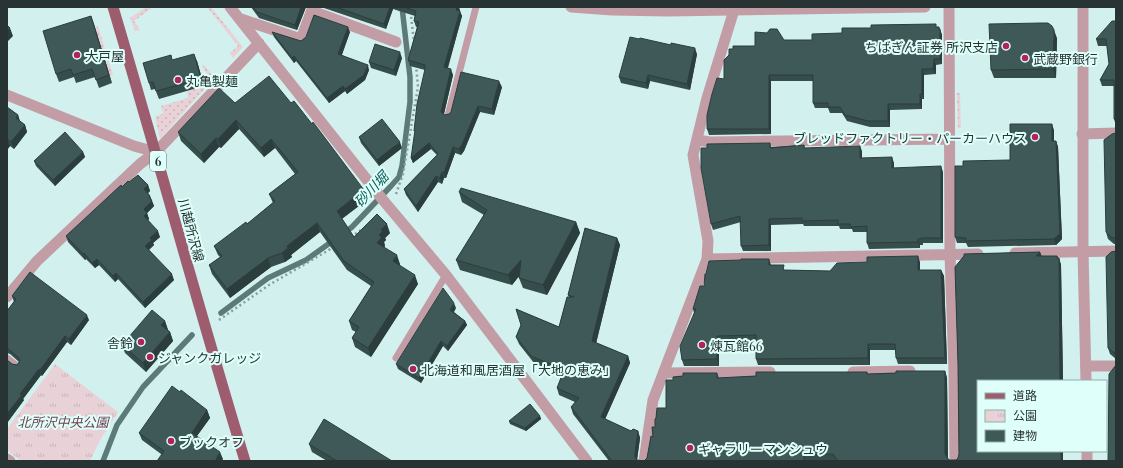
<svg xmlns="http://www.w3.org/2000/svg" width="1123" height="468" font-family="'Playfair Display','Noto Sans JP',serif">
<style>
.grass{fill:url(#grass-dots)}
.park{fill:url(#park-tufts)}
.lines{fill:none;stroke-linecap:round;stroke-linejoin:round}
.stream{stroke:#5c7a77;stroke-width:5.5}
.path{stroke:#869d9b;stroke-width:2.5;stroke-dasharray:2 3;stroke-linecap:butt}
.service{stroke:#c39da6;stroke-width:7}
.minor{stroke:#c39da6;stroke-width:11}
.tertiary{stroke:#c39da6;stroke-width:11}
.primary{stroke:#9d5d6e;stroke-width:11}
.wall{fill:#354d4b}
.shaded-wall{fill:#2b3e3d}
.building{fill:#3e5957;stroke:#2b3e3d}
.poi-dot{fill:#b1235b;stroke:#dffffb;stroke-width:1.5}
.labels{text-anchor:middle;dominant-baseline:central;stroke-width:4;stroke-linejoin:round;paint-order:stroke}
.shield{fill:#dffffb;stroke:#5f716f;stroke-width:1}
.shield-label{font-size:12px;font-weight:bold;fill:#283433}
.poi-label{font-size:13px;fill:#283433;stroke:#dffffb;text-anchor:start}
.street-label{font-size:13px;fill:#283433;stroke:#dffffb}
.park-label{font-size:13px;font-style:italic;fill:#713f4d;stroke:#dffffb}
.water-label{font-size:14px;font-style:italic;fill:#0e5c58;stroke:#dffffb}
</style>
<defs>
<pattern id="grass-dots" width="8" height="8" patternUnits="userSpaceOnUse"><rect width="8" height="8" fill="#e8d2d7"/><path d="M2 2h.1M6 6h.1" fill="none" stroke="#c7b5b9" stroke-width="1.8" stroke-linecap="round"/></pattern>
<pattern id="park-tufts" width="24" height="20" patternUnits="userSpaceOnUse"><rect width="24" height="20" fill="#e8d2d7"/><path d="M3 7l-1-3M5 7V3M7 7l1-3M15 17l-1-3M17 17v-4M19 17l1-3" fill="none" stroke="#c7b5b9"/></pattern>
</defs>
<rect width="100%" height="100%" fill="#d2f1ee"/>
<path class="grass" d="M 146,7 L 153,7 L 134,21 L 140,30 L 135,31 L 130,18 Z
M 207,7 L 211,7 L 243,47 L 233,58 L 230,53 L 238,46 Z
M 98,26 L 113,75 L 109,76 L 105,63 L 107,62 L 105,53 L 102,54 L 95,27 Z
M 204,65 L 212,75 L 214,74 L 216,76 L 160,139 L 155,116 L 163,114 L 161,106 L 188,98 L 187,91 L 203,86 L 203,84 L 210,83 L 207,74 L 202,66 Z
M 957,93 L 960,93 L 961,128 L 958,128 Z"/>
<path class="park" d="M 55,364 L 118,412 L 99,442 L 90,461 L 21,461 L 7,450 L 7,429 Z"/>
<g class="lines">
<path class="stream" d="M 343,234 L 352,227 L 391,186 L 399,177 L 402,166 L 410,102 L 410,77 L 402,7
M 221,313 L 268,278 L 306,260 L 334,240
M 103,461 L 117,425 L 143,387 L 192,335"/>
<path class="path" d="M 410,7 L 414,42
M 396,194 L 403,174 L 418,87 L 416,65
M 351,237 L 361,230
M 219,320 L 269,285 L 334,247"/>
<path class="service" d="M 448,116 L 476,7
M 7,358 L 17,366
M 396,358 L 446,275"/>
<path class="minor" d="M 230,7 L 383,200 L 446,275 L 587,461
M 949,7 L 950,255 L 954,371 L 955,461
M 312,11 L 396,42
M 241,19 L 301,39 L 313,7
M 7,95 L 134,146 L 156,152
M 1082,134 L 1116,133
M 697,140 L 710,142 L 950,139
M 1015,253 L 1116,251
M 707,259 L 978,254
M 7,297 L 37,261 L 140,164 L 156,152 L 259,43
M 1086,366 L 1116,366
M 853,372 L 910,371
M 664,373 L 770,372
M 7,459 L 10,461
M 644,461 L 653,400 L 707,259 L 708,241 L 693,155 L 707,98 L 734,10"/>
<path class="tertiary" d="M 571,7 L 612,10 L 668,11 L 925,7
M 1083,7 L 1083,251 L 1086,381
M 1087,461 L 1087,451"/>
<path class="primary" d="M 113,7 C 158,158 199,310 245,461"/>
</g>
<path class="wall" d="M 251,7 L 306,7 L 297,30 L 259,18 Z
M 321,7 L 459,7 L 459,10 L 462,16 L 448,68 L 453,75 L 444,114 L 445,115 L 449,114 L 502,87 L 494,115 L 480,112 L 464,151 L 461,155 L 455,153 L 446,178 L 444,178 L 442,184 L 438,182 L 418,212 L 406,195 L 404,189 L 437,155 L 431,149 L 413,163 L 411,158 L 425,70 L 410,66 L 408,60 L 417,27 L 416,27 L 414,21 L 415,16 L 393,9 L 386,29 Z
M 91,16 L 112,83 L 99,88 L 95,77 L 76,83 L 74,77 L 59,82 L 56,74 Z
M 1116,21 L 1116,126 L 1114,119 L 1114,86 L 1102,86 L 1100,80 L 1109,64 L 1107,46 L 1098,46 L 1096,39 Z
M 937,27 L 940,29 L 942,35 L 942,64 L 936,65 L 936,74 L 924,75 L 924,99 L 922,99 L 922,109 L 890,110 L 890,127 L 870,127 L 847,121 L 842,113 L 830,113 L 828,108 L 815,108 L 813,103 L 813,81 L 771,81 L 771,134 L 709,135 L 707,129 L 724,79 L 729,55 L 733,49 L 755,46 L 784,40 L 812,40 L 842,33 Z
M 272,32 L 301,41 L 350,32 L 342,55 L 369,70 L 365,80 L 347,94 L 345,91 L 329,103 L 296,61 L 294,63 L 274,37 Z
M 1057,38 L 1056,78 L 994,78 L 991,70 Z
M 697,54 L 690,90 L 650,81 L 648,89 L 621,83 L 619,77 Z
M 171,55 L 172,60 L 197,61 L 204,86 L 159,99 L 155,89 L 151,90 L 149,83 Z
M 402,58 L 396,76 L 371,68 L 369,62 Z
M 235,103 L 368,199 L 342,219 L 354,237 L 390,233 L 385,238 L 386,240 L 384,242 L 385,246 L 384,247 L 400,264 L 400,266 L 418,284 L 371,357 L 355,347 L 352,338 L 356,332 L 352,330 L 349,321 L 371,286 L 347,270 L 320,232 L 291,255 L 292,257 L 285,262 L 271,267 L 230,298 L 212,274 L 209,265 L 220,257 L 218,255 L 214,246 L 247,224 L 273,203 L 269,194 L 295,174 L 275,148 L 264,157 L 239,129 L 221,148 L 219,147 L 204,163 L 181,141 L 178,132 Z
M 7,107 L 18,115 L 20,121 L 25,125 L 27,132 L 14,149 L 10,146 L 7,150 Z
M 1054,130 L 1054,141 L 1056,141 L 1058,147 L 1062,239 L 1056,245 L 968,247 L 966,243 L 957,243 L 955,237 L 1010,160 Z
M 1116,133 L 1116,244 L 1114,244 L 1108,239 L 1106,232 Z
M 359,137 L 402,148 L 379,166 L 361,143 Z
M 770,143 L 771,147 L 804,145 L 805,148 L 862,151 L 862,158 L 894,163 L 894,168 L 943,172 L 943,243 L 923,243 L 923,245 L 920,245 L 920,248 L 869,249 L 867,243 L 867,232 L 853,232 L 852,229 L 840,229 L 839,226 L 804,226 L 803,224 L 771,225 L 771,251 L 743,251 L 741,246 L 741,222 L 713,230 L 711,224 Z
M 83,152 L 85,157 L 55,186 L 36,166 L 34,161 Z
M 129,182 L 148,185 L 150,191 L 148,193 L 150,196 L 154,206 L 147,213 L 149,219 L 148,220 L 160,237 L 153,243 L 154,245 L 149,250 L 174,280 L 145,308 L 118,279 L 115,282 L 99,265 L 95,268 L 86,259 L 85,260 L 68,242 L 66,236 L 122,187 Z
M 459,192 L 576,222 L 580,233 L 547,295 L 523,288 L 519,278 L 519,276 L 512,285 L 460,270 L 456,260 L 484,215 L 462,202 Z
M 585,228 L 617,238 L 620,245 L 596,343 L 628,356 L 630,363 L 605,419 L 631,431 L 633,429 L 638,431 L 640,438 L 637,460 L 644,461 L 647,458 L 651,436 L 653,437 L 652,427 L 655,427 L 655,419 L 656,418 L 657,408 L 666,408 L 666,380 L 673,380 L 673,377 L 683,376 L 683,373 L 717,373 L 719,378 L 756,376 L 756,372 L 867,372 L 868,374 L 896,373 L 896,371 L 945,371 L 947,378 L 948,459 L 949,460 L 956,460 L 958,458 L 959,454 L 958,364 L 955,267 L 964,256 L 964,254 L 1040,252 L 1041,256 L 1057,256 L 1058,258 L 1059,258 L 1061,265 L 1063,381 L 978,381 L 978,451 L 1063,451 L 1063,461 L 609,461 L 573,414 L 571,407 L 575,402 L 559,395 L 557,388 L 562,375 L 534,363 L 519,344 L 516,337 L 521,325 L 516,309 L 559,327 L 567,297 L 569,297 L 568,295 Z
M 1116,251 L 1116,359 L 1110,354 L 1108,348 Z
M 920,262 L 920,270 L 941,270 L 944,276 L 947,364 L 898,364 L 896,358 L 896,350 L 870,350 L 870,365 L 758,365 L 756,359 L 756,342 L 719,342 L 719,366 L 684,366 L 682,360 L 694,313 L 693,309 L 704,286 L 771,265 L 785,270 L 830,271 Z
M 12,296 L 89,320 L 71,345 L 67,342 L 42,376 L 41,375 L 23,399 L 24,400 L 7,423 L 7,360 L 12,364 L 17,365 L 19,362 L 10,354 L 7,353 L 7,311 L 14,302 Z
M 456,308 L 454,312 L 465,321 L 467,325 L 448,351 L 443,346 L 421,383 L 398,369 L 396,364 Z
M 165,321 L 168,330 L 167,330 L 170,332 L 173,341 L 146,372 L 125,353 L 122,345 Z
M 207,410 L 210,418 L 197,436 L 223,459 L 161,454 L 142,440 L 139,433 Z
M 540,416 L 541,419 L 526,431 L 510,424 L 509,421 Z
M 309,444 L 392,461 L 327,461 L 312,452 Z"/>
<path class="shaded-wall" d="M 301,7 L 306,7 L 297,30 L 295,25 Z
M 390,7 L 393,7 L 393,9 L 386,29 L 384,24 Z
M 457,7 L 459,7 L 460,10 L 458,15 L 456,10 Z
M 460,11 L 462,16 L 446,73 L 444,67 Z
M 91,16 L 94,24 L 112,83 L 109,75 Z
M 348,27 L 350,32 L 340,59 L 338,54 Z
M 939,27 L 942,35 L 942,64 L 940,59 Z
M 10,28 L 13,36 L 7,42 L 7,31 Z
M 1054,30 L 1057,38 L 1056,78 L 1053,69 Z
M 695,48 L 697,54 L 690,90 L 687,84 Z
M 400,52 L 402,58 L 396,76 L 394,70 Z
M 194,54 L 197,61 L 204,86 L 201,79 Z
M 294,56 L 296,61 L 294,63 L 292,58 Z
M 934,59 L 936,65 L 936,74 L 933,69 Z
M 368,65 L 369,70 L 365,80 L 347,94 L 345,89 Z
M 451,69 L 453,75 L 443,118 L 441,112 Z
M 922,69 L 924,75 L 924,99 L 922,94 Z
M 648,75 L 650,81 L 648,89 L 646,83 Z
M 769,75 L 771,81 L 771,134 L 769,129 Z
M 499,81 L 502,87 L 494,115 L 492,109 Z
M 343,86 L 345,91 L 329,103 L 327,98 Z
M 920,94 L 922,99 L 922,109 L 920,104 Z
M 888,104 L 890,110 L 890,127 L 888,121 Z
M 478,106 L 480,112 L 464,151 L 461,155 L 459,149 Z
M 18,115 L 20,122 L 16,118 Z
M 236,120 L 239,129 L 221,148 L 218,139 Z
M 1052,124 L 1054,130 L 1054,147 L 1052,141 Z
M 25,125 L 27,132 L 14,149 L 11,142 Z
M 216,138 L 219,147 L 204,163 L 201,154 Z
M 7,139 L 10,146 L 7,150 Z
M 271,139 L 275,148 L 264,157 L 261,148 Z
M 1056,141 L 1058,147 L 1062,239 L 1056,245 L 1054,239 Z
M 400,142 L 402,148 L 379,166 L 377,160 Z
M 429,143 L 431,149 L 413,163 L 411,158 Z
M 860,146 L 862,151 L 862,163 L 860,158 Z
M 453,147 L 455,153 L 446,178 L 444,173 Z
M 83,152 L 85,157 L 55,186 L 53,180 Z
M 892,157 L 894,163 L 893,173 L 892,168 Z
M 941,166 L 943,172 L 943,243 L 941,238 Z
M 442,172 L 444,178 L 442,184 L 440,178 Z
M 436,176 L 438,182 L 418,212 L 416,206 Z
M 148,185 L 150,191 L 146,195 L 144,189 Z
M 364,190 L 368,199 L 340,220 L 337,211 Z
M 150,196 L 154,206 L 147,213 L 149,219 L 146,222 L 144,216 L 144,209 L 149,197 Z
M 769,219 L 771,225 L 771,251 L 769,245 Z
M 576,222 L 580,233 L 547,295 L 543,285 Z
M 317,223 L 320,232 L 291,255 L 292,257 L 285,262 L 282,253 L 287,246 Z
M 387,224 L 390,233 L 385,238 L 386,240 L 384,242 L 385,246 L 380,252 L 377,243 L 381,230 Z
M 158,231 L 160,237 L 153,243 L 154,245 L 147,251 L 145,246 L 150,238 Z
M 617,238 L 620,245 L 595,348 L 592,341 Z
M 918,239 L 920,245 L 920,248 L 918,242 Z
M 1040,252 L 1043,259 L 1036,256 Z
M 84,253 L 86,259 L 85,260 L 83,254 Z
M 397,255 L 400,264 L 397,270 L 393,261 Z
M 918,256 L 920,262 L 920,276 L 918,270 Z
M 1057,256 L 1059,261 L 1059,258 L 1061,265 L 1063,381 L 1060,381 Z
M 268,258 L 271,267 L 230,298 L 227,289 Z
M 97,259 L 99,265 L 95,268 L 92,263 Z
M 769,259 L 771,265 L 771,271 L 769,265 Z
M 521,260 L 524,270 L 512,285 L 508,275 Z
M 941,270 L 944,276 L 947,364 L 945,358 Z
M 116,273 L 118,279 L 115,282 L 113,276 Z
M 172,274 L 174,280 L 145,308 L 143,302 Z
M 415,275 L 418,284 L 371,357 L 368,348 Z
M 454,303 L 456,308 L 452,315 L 450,310 Z
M 87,315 L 89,320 L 71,345 L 69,339 Z
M 165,321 L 168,330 L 164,333 L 161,325 Z
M 465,321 L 467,325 L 448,351 L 447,346 Z
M 170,332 L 173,341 L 146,372 L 143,363 Z
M 65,336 L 67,342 L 42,376 L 40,370 Z
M 717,336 L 719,342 L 719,366 L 717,359 Z
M 441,341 L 443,346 L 421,383 L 419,378 Z
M 868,344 L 870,350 L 870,365 L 868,358 Z
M 628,356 L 630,363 L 603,424 L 601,417 Z
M 39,369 L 41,375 L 23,399 L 24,400 L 7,423 L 7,414 L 20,394 Z
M 945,371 L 947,378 L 948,461 L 945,454 Z
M 207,410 L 210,418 L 194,440 L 192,433 Z
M 540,416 L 541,419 L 526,431 L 525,428 Z
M 638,431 L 640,438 L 637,460 L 635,457 L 635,453 Z
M 1061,451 L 1063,451 L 1063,461 L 1061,461 Z
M 220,452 L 223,459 L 222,461 L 215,461 Z"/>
<path class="building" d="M 253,7 L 301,7 L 295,25 L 257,12 Z
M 336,7 L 390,7 L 384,24 Z
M 404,7 L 457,7 L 456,10 L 460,11 L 444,67 L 451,69 L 441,112 L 445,115 L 449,114 L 451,112 L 461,72 L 499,81 L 492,109 L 478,106 L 462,145 L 459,149 L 453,147 L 444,173 L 442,172 L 440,178 L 436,176 L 416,206 L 404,189 L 438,154 L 429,143 L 411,158 L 415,130 L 414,131 L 417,104 L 425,69 L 425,65 L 408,60 L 419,22 L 414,21 L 416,11 Z
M 314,15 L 348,27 L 338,54 L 368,65 L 364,75 L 345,89 L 343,86 L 327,98 L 294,56 L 292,58 L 272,32 L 301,41 L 306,37 Z
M 91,16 L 109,75 L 96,80 L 92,69 L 73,75 L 71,69 L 56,74 L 43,31 Z
M 1112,21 L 1116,21 L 1116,120 L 1114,119 L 1114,80 L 1100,80 L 1109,64 L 1106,39 L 1096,39 Z
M 1041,23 L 1048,23 L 1052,26 L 1054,30 L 1053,69 L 991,70 L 989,24 Z
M 936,24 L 936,27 L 939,27 L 939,29 L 940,29 L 940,59 L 934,59 L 933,69 L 922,69 L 922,94 L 920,94 L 920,104 L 888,104 L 888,121 L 868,121 L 845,115 L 840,107 L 828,107 L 828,103 L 813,103 L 813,75 L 769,75 L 769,129 L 707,129 L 707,115 L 712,94 L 717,78 L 724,79 L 724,60 L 729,55 L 729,49 L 733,49 L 733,46 L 755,46 L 755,32 L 767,33 L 770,29 L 777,29 L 784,40 L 812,40 L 812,34 L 842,33 L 842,28 L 871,28 L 871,25 Z
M 7,25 L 10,28 L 7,31 Z
M 630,37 L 639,39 L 640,38 L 671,45 L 671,43 L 695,48 L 687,84 L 648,75 L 646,83 L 619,77 Z
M 375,44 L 400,52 L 394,70 L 369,62 Z
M 194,54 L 201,79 L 156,91 L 153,82 L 149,83 L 143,63 L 171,55 L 172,60 Z
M 269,76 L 291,103 L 294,101 L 312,124 L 313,122 L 364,190 L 337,211 L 354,237 L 377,214 L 387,224 L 381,230 L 383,231 L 379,235 L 382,237 L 377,243 L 397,255 L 393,261 L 415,275 L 368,348 L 352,338 L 359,327 L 349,321 L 374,282 L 344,261 L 317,223 L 287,246 L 288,248 L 282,253 L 268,258 L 227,289 L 209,265 L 222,256 L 214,246 L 246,222 L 247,224 L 275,201 L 269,194 L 298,172 L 271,139 L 261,148 L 236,120 L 218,139 L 216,138 L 201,154 L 178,132 L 219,88 L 235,103 Z
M 7,107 L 18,115 L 16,118 L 25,125 L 11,142 L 7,139 L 7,140 Z
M 382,119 L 400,142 L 377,160 L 359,137 Z
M 1010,124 L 1052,124 L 1052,141 L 1056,141 L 1060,234 L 1054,239 L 966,241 L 966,238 L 955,237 L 955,166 L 963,166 L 963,161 L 1010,160 Z
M 65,132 L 83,152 L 53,180 L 34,161 Z
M 1116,133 L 1116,238 L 1112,238 L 1106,232 L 1104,140 L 1112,134 Z
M 770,143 L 770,148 L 804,145 L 804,148 L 860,146 L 860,158 L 892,157 L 892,168 L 941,166 L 941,238 L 921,238 L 921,239 L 918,239 L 918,242 L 867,243 L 867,226 L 851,227 L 850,224 L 838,224 L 838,220 L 802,221 L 802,218 L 769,219 L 769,245 L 741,246 L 740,216 L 711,224 L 701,168 L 701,148 L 707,148 L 707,144 Z
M 138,175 L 148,185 L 144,189 L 150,196 L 149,197 L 152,201 L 144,209 L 147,213 L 144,216 L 158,231 L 150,238 L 152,240 L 145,246 L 172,274 L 143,302 L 116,273 L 113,276 L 97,259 L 92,263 L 84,253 L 83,254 L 66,236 L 121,185 L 122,187 L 128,181 L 129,182 Z
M 461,188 L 576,222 L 543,285 L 519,278 L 521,260 L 508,275 L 456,260 L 487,210 L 459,192 Z
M 585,228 L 617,238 L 592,341 L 628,356 L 601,417 L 631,431 L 633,429 L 638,431 L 635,453 L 635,457 L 637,460 L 644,461 L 647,458 L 651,436 L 653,437 L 652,427 L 655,427 L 655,419 L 656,418 L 657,408 L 666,408 L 666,380 L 673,380 L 673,377 L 683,376 L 683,373 L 717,373 L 717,378 L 756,376 L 756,372 L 867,372 L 867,374 L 896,373 L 896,371 L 945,371 L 945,454 L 949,460 L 956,460 L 958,458 L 959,454 L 958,364 L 955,267 L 964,256 L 964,254 L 1040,252 L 1036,256 L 1057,256 L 1057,258 L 1059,258 L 1060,381 L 978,381 L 978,451 L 1061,451 L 1061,461 L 838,461 L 833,454 L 804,455 L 804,461 L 612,461 L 571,407 L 579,398 L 557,388 L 564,370 L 531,356 L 516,337 L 521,325 L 516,309 L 559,327 L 567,297 L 574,297 L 568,295 Z
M 1116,251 L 1116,353 L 1113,352 L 1108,348 L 1106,257 L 1111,252 Z
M 918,256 L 918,270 L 941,270 L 945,358 L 896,358 L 895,344 L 868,344 L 868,358 L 756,359 L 756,335 L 717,336 L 717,359 L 682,360 L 680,346 L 696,309 L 693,309 L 700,286 L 704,286 L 705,274 L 706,274 L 709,261 L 741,260 L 741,259 L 769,259 L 769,265 L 784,265 L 783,270 L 830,271 L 837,263 L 867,262 L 867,257 Z
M 30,272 L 87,315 L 69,339 L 65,336 L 40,370 L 39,369 L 20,394 L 22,395 L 7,414 L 7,360 L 12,364 L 17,365 L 20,361 L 18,357 L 7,348 L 7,311 L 16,299 L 12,296 Z
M 443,288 L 454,303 L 450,310 L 465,321 L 447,346 L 441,341 L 419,378 L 396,364 Z
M 152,310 L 165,321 L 161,325 L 170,332 L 143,363 L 122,345 Z
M 1116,365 L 1116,461 L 1108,461 L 1109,374 Z
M 172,386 L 180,392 L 181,390 L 207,410 L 192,433 L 220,452 L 215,461 L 157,461 L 164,451 L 139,433 Z
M 530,404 L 540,416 L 525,428 L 509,421 Z
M 324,419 L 392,461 L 337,461 L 309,444 Z"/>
<g class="poi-dot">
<circle cx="1006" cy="46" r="4"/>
<circle cx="77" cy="55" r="4"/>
<circle cx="1025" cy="58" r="4"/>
<circle cx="178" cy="80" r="4"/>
<circle cx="1035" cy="137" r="4"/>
<circle cx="141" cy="342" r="4"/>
<circle cx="702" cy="345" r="4"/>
<circle cx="150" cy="357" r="4"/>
<circle cx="413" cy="369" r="4"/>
<circle cx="171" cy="441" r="4"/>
<circle cx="690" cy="448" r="4"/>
</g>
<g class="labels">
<rect class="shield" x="150" y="151" width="16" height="20" rx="3"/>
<g class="shield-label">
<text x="158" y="161">6</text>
</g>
<g class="poi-label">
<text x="998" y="46" text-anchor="end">ちばぎん証券 所沢支店</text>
<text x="85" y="55">大戸屋</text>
<text x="1033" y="58">武蔵野銀行</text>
<text x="186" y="80">丸亀製麺</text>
<text x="1027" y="137" text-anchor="end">ブレッドファクトリー・パーカーハウス</text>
<text x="133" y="342" text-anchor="end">舎鈴</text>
<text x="710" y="345">煉瓦館66</text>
<text x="158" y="357">ジャンクガレッジ</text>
<text x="421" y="369">北海道和風居酒屋「大地の恵み」</text>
<text x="179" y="441">ブックオフ</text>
<text x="698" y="448">ギャラリーマンシュウ</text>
</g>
<g class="street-label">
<text transform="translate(192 230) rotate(75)">川越所沢線</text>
</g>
<g class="park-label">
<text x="63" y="421">北所沢中央公園</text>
</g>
<g class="water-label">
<text transform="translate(371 189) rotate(-47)">砂川堀</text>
</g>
</g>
<rect width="1123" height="468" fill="none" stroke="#283433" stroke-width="16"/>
<rect x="977" y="380" width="130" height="72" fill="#dffffb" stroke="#96aeab"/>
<rect x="985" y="393" width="20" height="6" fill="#9d5d6e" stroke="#96aeab"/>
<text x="1013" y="400" font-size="12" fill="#283433">道路</text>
<rect x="985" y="410" width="20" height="12" fill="url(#park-tufts)" stroke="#96aeab"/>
<text x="1013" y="420" font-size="12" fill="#283433">公園</text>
<rect x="985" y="430" width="20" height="12" fill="#3e5957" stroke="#96aeab"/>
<text x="1013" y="440" font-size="12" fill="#283433">建物</text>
</svg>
